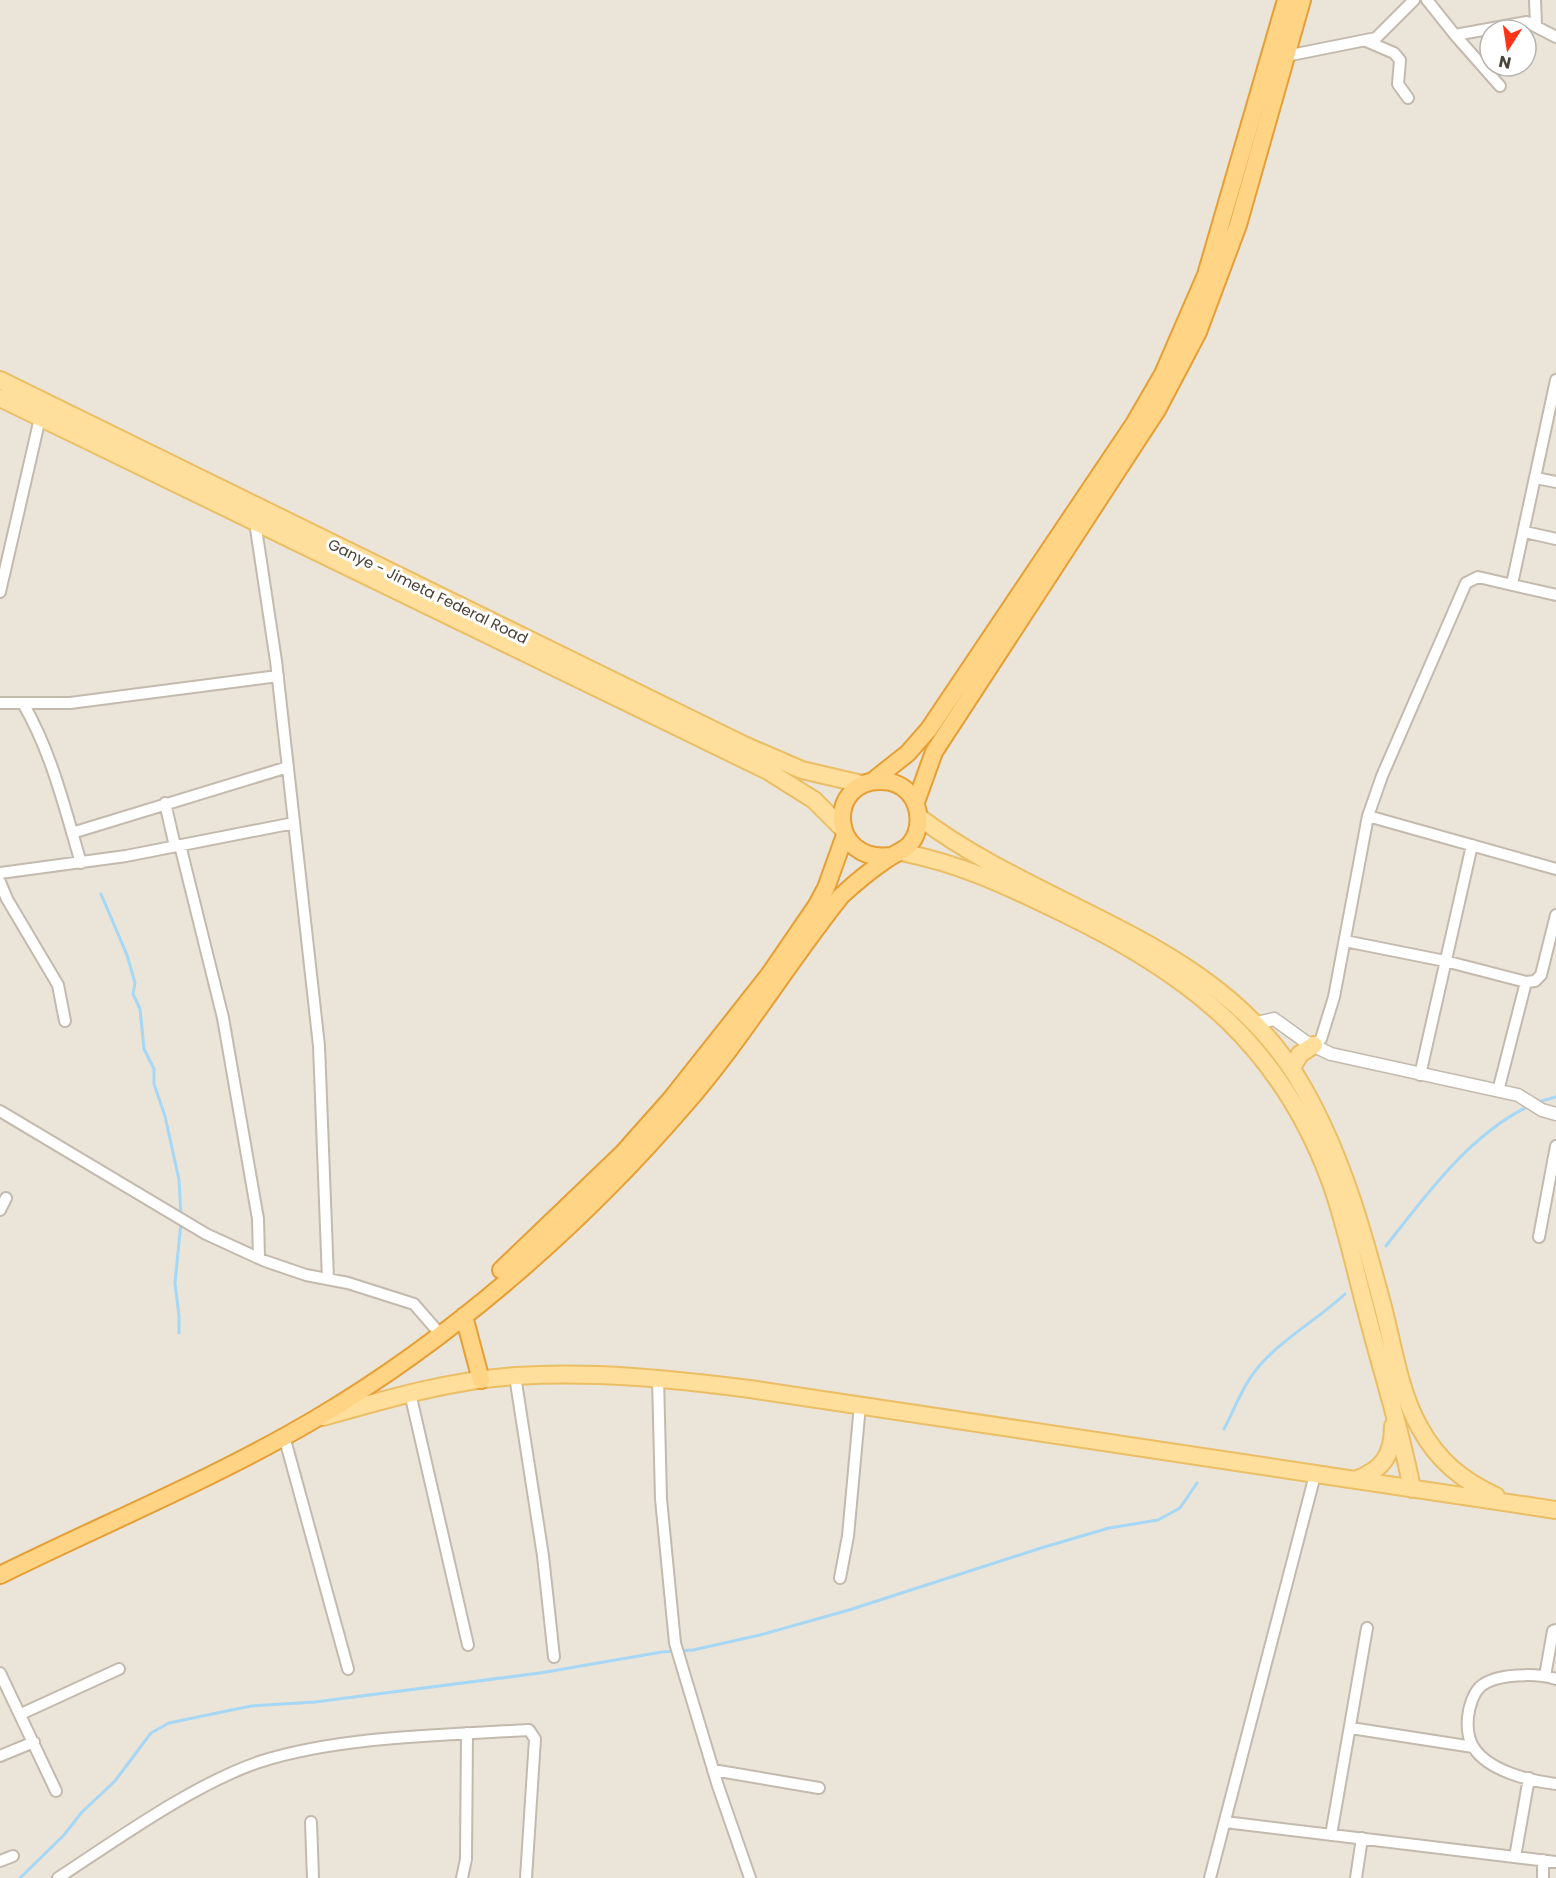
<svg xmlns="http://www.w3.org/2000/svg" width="1556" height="1878" font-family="Poppins,sans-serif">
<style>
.residential{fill:#eae4d9;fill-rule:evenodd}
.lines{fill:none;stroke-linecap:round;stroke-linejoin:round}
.stream{stroke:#a6d7f5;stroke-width:3}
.minor-casing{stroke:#c3baad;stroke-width:14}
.tertiary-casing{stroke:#c3baad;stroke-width:15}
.primary-casing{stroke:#ebbe65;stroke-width:20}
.trunk-casing{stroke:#e69f35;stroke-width:20}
.minor{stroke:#fff;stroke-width:10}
.tertiary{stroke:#fff;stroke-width:12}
.primary{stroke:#ffdf9b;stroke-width:16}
.trunk{stroke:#ffd484;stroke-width:16}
.labels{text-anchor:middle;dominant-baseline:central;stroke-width:6;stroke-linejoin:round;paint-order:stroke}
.street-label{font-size:15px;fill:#4b4338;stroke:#fff}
</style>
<rect width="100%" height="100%" fill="#f6f2eb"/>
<path class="residential" d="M 0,0 L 1556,0 L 1556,1878 L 0,1878 ZM 1490,30 L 1526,30 L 1526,66 L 1490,66 Z"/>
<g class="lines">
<path class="stream" d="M 101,894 L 127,955 L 135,983 L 133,994 L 140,1009 L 144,1049 L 154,1069 L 154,1084 L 165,1116 L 179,1180 L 181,1215
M 1538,1102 L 1556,1097
M 1386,1246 C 1426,1195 1469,1135 1529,1106
M 179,1333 L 179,1316 L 175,1283 L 181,1222
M 1224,1429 C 1235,1408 1244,1383 1260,1365 C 1284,1338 1318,1319 1345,1294
M 20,1878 L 64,1835 L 82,1812 L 115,1781 L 151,1733 L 169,1723 L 251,1706 L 315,1702 L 540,1673 L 662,1652 L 693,1650 L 760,1635 L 849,1610 L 1041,1548 L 1109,1528 L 1158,1520 L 1180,1508 L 1197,1483"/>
<defs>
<path id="minor" d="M 1427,0 L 1455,35 L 1527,22 L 1556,37
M 1535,0 L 1536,25
M 1455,35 L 1500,86
M 1366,41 L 1394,53 L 1400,60 L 1398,84 L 1408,98
M 1286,56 L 1376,38 L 1414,0
M 1536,478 L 1556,482
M 255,522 L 276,661 L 319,1046 L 328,1279
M 1525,532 L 1556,539
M 1512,584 L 1556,380
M 0,592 L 40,418
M 0,703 L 70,703 L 278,676
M 24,705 C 52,754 65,809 81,863
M 165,803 L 175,846
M 1368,816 L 1556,869
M 72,833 L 288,767
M 180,845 L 223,1018 L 258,1219 L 259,1258
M 0,873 L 126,856 L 294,823
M 0,882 L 7,899 L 58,985 L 65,1021
M 1345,941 L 1445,961 L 1526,982 L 1535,981 L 1541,975 L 1556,915
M 1314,1045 L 1321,1039 L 1334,997 L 1368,816 L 1382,776 L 1466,583 L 1478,577 L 1556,595
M 1420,1075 L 1472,845
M 1498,1091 L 1526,982
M 0,1111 L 206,1234 L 265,1261 L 306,1275 L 348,1283 L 414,1304 L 441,1335
M 0,1210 L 6,1198
M 1539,1237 L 1556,1146
M 515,1376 L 543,1556 L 554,1657
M 658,1378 L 661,1499 L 675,1643 L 718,1786 L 750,1878
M 410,1393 L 468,1645
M 284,1436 L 348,1669
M 840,1578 L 848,1536 L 860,1405
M 0,1673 L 56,1791
M 1545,1676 L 1553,1631 L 1556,1630
M 1556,1679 C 1538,1673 1495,1673 1480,1687 C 1473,1694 1469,1707 1468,1717 C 1467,1727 1468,1739 1474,1748 C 1489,1771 1530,1781 1556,1784
M 21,1714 L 119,1669
M 1351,1728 L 1473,1747
M 0,1756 L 34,1742
M 713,1770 L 819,1788
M 311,1822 L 313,1878
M 1225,1822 L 1556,1862
M 1331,1835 L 1367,1628
M 1515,1857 L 1529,1778
M 0,1861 L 13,1856
M 58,1878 C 116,1840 194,1784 259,1762 C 340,1736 444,1735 529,1730 L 535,1739 L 526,1878
M 462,1878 L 466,1859 L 467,1733
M 1210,1878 L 1315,1475
M 1356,1878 L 1362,1838
M 1543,1878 L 1543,1860"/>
<path id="tertiary" d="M 1253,1024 L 1274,1019 L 1306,1042 L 1331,1054 L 1518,1095 L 1542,1110 L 1556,1114"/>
<path id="primary" d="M 0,380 L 744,745 L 802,770 L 862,784
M 0,398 L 768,771 L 814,800 L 843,829
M 919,817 C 1045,913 1221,940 1304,1089 C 1343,1158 1364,1235 1384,1311 C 1394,1350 1400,1393 1420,1428 C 1438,1461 1463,1481 1496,1496
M 901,852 C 965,865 1007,886 1065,914 C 1192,975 1281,1046 1331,1183 C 1346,1225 1355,1270 1367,1314 C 1382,1372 1401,1430 1412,1489
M 1292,1068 L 1300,1054 L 1314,1045
M 323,1417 C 386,1399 451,1380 516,1376 C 595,1371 672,1379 750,1389 L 1556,1510
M 1355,1480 C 1382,1470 1393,1456 1393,1426"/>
<path id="trunk" d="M 874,780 L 908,753 L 929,729 L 1134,424 L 1163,374 L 1206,275 L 1286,0
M 916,802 L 934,752 L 1157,410 L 1198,332 L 1238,225 L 1302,0
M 501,1270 L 623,1153 L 671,1099 L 769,975 L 817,905 L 826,888 L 845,835
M 464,1316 L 481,1380
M 0,1575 C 105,1523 216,1478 317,1418 C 452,1338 580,1226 682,1108 C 741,1041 786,965 841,896 C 856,882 871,870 887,859 C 895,853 904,851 910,844 C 922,830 921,807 909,793 C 902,785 891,781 881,781 C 826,780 829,864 891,856"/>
</defs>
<use href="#minor" class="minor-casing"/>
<use href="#tertiary" class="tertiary-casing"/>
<use href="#primary" class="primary-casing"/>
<use href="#trunk" class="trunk-casing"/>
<use href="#minor" class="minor"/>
<use href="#tertiary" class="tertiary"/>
<use href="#primary" class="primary"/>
<use href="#trunk" class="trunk"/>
</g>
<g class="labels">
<g class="street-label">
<text transform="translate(428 591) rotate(26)">Ganye - Jimeta Federal Road</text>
</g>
</g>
<g transform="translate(1508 48) rotate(192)"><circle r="28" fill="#ffffff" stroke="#b7b4af" stroke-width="1.5"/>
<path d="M0-4.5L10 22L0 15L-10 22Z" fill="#ff3419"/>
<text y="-9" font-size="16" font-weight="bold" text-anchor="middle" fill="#4b4338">N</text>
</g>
</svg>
